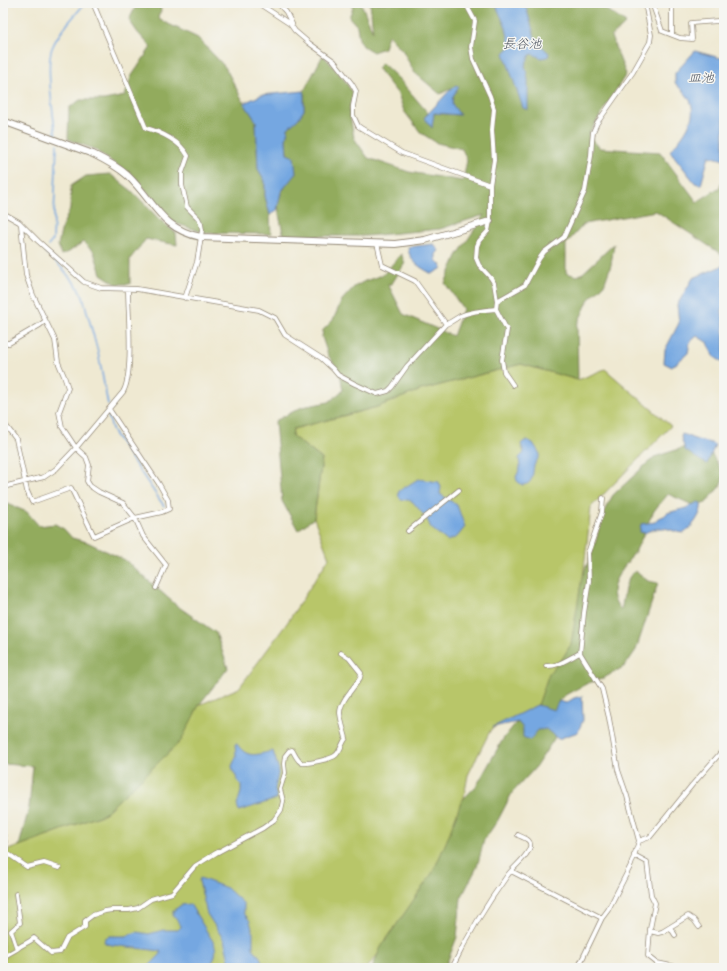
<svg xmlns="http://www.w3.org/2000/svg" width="727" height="971" font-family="'Balsamiq Sans','Klee One',sans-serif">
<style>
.green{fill:#b8c669;stroke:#7a7844}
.forest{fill:#92ab5d;stroke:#666a3e}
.water{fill:#75a7e1;stroke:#586880}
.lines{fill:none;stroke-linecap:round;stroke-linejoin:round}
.stream{stroke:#75a7e1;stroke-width:1.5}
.street-casing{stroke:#958a78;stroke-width:5.5}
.secondary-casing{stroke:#958a78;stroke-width:8}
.street{stroke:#fff;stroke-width:4}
.secondary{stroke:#fff;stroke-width:6}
.labels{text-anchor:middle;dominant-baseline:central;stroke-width:3;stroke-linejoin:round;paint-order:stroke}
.water-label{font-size:13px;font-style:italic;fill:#4f5662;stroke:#f6f6f2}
</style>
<rect width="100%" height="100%" fill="#f6f6f2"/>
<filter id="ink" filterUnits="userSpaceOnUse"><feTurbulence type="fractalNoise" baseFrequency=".025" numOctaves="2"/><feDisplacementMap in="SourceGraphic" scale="8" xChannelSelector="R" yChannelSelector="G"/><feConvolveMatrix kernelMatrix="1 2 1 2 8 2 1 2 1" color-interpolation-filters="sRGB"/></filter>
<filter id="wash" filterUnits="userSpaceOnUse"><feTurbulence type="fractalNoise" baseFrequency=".012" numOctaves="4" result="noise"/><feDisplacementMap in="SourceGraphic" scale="16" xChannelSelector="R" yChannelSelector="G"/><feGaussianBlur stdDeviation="0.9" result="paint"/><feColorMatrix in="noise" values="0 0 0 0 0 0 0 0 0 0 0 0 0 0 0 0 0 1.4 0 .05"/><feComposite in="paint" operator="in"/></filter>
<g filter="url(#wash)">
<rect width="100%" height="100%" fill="#efe9d2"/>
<path class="green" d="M 521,364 L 578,380 L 605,369 L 671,426 L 591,507 L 575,648 L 547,700 L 491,729 L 468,775 L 452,862 L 367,968 L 3,968 L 3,852 L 104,814 L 199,705 L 239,688 L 287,623 L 329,558 L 314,518 L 322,459 L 292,436 L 293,429 L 377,407 L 421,390 Z"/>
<path class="forest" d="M 140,3 L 160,3 L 161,11 L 158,16 L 160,20 L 198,38 L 225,67 L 244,103 L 256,121 L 258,169 L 265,181 L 265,196 L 270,215 L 271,234 L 205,233 L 172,222 L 137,180 L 94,149 L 68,139 L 69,108 L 80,100 L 104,100 L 125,96 L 131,77 L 151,47 L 138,33 L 129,20 L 136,6 Z
M 350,3 L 361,3 L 373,32 L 370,3 L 513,3 L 526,7 L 528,3 L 596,3 L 626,23 L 611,37 L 626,74 L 588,135 L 600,148 L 660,152 L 697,202 L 720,187 L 724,177 L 724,256 L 656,211 L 584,224 L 566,244 L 566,273 L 577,276 L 583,273 L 614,244 L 611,265 L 604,285 L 589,299 L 577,325 L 578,380 L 521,364 L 421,390 L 377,407 L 293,429 L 292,436 L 322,459 L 314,518 L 298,530 L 282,501 L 275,421 L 302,407 L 329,402 L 343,390 L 340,373 L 328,355 L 322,337 L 323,330 L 333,320 L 342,300 L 354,287 L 365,281 L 383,275 L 401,254 L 405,263 L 391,285 L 388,284 L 403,314 L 453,336 L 463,309 L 445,283 L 457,256 L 484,215 L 440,229 L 366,236 L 284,236 C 276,204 274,198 296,173 L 287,154 L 286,140 L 288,128 L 298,119 L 304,110 L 304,91 L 323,55 L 344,79 L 353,94 L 349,110 L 354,138 L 368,158 L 409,172 L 463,181 L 467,160 L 462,149 L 437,143 L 421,133 L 404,111 L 398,94 L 377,68 L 382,63 L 399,79 L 428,113 L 424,118 L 433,118 L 434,113 L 459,115 L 452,104 L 453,96 L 456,86 L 440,94 L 414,72 L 403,51 L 388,35 L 384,48 L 373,52 L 363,46 L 359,39 L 357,26 L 349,17 L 353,8 Z
M 110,174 L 132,191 L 159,219 L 176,233 L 177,245 L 146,239 L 130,259 L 130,284 L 116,284 L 101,274 L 94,252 L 83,242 L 69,252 L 61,255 L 58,245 L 62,227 L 70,209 L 71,186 L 86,176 Z
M 689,446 L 711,453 L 721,470 L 724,476 L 720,486 L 711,497 L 706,503 L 695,506 L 668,494 C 664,500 658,505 654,511 C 647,523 643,538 636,550 C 624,569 601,587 621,610 C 625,596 623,580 635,571 L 648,581 L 658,583 L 636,650 L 625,666 L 602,679 L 588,683 L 567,694 L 560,699 L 555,710 L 559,722 L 554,739 L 535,768 L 512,793 L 498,820 L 484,840 L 477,867 L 461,898 L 457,937 L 445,968 L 372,968 L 381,947 L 433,872 L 447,840 L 461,802 L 466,796 L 477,785 L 503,739 L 515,724 L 536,711 L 549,673 L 562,659 L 571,644 L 582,577 L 594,548 L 603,513 L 613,495 L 654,457 Z
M 3,502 L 27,512 L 39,526 L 55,524 L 64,529 L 72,538 L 87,542 L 125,560 L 176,605 L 216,633 L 228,668 L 199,705 L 181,741 L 104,814 L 19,846 L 29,808 L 33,766 L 3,764 Z"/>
<path class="water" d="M 495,3 L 513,3 L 526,7 L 536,41 L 549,53 L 548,57 L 541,58 L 533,54 L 530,55 L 525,65 L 528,80 L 528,110 L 523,108 L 504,53 L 510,47 L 506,28 Z
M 695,51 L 724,59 L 724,160 L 709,156 L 701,185 L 695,183 L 670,151 C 682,137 701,116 688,97 C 685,92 679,88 675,83 L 675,73 Z
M 456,86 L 459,87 L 453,96 L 452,104 L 460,115 L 434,113 L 432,128 L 424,118 L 451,89 Z
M 304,91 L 304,110 L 298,119 L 288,128 L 286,140 L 287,154 L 294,157 L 296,173 L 281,192 L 277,210 L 270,215 L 265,196 L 265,181 L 258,169 L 256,121 L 244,103 L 261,95 Z
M 434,244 L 439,251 L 436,254 L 436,260 L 442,266 L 441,269 L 432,274 C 420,267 409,262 408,247 Z
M 724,265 L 724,308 L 722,311 L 724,323 L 724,361 L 722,362 L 713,356 L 708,343 L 697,336 L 690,342 L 688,353 L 672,367 L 664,363 L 665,350 L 679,323 L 677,305 L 693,278 Z
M 682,434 C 688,435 690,438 695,439 C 702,442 709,441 715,445 L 707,464 C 699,460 692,455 685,450 L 681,437 Z
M 527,440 L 533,443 L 540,454 C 539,459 535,462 534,466 C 532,475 534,484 522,485 L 517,481 L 516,477 L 520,468 L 519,458 L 524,453 L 521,444 L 523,442 Z
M 418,479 L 439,482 L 441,487 L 440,494 L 457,505 L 465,527 L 457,537 L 447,541 L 431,528 L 427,519 L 413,502 C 408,498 396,503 399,491 Z
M 698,502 L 701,503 C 703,514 692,527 684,533 C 676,533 671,529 664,528 C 659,528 649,530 645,533 L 640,532 L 640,529 L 641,524 L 655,522 L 658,518 L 664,516 L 667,513 L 686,508 Z
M 582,696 L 583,720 L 578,732 L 558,739 L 546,729 L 538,730 L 530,740 L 523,737 L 523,728 L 518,722 L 493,727 L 537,705 L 554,710 L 559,701 L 566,703 L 574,698 Z
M 235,744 L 237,744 C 248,760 257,754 273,751 L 279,770 L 275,789 L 277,799 L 239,811 L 237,805 L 241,792 L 241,786 L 233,771 L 232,766 L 236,757 Z
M 200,878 L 227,888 L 244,904 L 244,913 L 250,921 L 253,933 L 253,948 L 260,957 L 264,966 L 263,968 L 231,968 L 224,940 L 207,914 L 199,881 Z
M 190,904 L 214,943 C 218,953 214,959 209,968 L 147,968 L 160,955 L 161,953 L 160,951 L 112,945 L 107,944 L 104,942 L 105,938 L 110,936 L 126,936 L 137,932 L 149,934 L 163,930 L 178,930 L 181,927 L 181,926 L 173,915 L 173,911 L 181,905 Z"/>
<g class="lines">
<path class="stream" d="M 56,138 C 54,118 45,65 52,48 C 59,31 74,17 85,3
M 48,246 L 53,240 L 57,144
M 45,252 L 60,266 L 77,286 L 83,297 L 98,352 L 108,405
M 108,415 L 113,432 L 164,506"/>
</g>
</g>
<g filter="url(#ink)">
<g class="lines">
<defs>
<path id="street" d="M 93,3 L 146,128 C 161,132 181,142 188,156 L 182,173 L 182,185 L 187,207 L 198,218 L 201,224 L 202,230 L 197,262 L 185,298
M 258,3 L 290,24 L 295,31 L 309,43 L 334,61 L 352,84 L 356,91 L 353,106 L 353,115 L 358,126 L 361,128 L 402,153 L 490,185
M 278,3 L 286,12 L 292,24
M 470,3 L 468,8 L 475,21 L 471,47 L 473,59 L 490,96 L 494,109 L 492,130 L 494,160 L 490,185 L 490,221 L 488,231 L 479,241 L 477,246 L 476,258 L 479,265 L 491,278 L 494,283 L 497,301 L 496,309 L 507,330 L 502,360 L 504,372 L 513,385
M 652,3 L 662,31 L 680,38 L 692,39 L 691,23 L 718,21 L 724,23
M 672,34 L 672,9
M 3,213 L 19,222 L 38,241 L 84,282 L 101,288 L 137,289 L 259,310 L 275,318 L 285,335 L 321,358 L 333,369 L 338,375 L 355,384 L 377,394 L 388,391 L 392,387 L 407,366 L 446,324 C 452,322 455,319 460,316 C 472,311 483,310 496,309
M 21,225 L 26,275 L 33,295 L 55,340 L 58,362 L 64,376 L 68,388 L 59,412 L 62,427 L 76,448 L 86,457 L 89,465 L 87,481 L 90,486 L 99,492 L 123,503 L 135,518 L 143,536 L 166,565 L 156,588
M 377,243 L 382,265 L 415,281 L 446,324
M 497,301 L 525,285 L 539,259 L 544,252 L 564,237 L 585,191 L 591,156 L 592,142 L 593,132 L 597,123 L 633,72 L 650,42 L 651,35 L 645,3
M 3,341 L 5,343 L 9,343 L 40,325 L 45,321
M 3,422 L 16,439 L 27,491 L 32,502 L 71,488 L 94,536 L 135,518 L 162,512 L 169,509 L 168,500 L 159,484 L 109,409
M 3,487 L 44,477 L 56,469 L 76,448 L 123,392 C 134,374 128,312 128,289
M 408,531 L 459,490
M 546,666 C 558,667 569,658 580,653
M 3,833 L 7,853 L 27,867 L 44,863 L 59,868
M 639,841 L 650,837 L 692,785 L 724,749
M 634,855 L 647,862 L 651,895 L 655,903 L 650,929 L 648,956 L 657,963 L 681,968
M 511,871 L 602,918
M 670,927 L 675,935
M 650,931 L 658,933 L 662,932 L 688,916 L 694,920 L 699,927
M 17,949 C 22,944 29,943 34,938 L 51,953 L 60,952 L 67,938 L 85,927 L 85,921 L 93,915 L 105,911 L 112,910 L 129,910 L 138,908 L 151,899 L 172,893 L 195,866 L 216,853 L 263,828 L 274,820 L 281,810 L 283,801 L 280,789 L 285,773 L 284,764 L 285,756 L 289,751 L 292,750 C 295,754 297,761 302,763 C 308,764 332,759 336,755 C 341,750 342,743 346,738 C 344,730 341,722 340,713 C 340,701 354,688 360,678 L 361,673 L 349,658 L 341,653
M 3,957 L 17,949 L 11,931 L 20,923 L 16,894
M 452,968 C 468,935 486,905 507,876 C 514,866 527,858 530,847 C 532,839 523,838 518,835
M 578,968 L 602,918 L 608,910 L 631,865 L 639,841 L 627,796 L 618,770 L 609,718 L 602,689 L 580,653 L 584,613 L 589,581 L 588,553 L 602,512 L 603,498"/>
<path id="secondary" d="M 3,121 L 93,154 C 105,160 117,166 127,175 C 154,200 160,229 201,237 L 395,244 L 425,240 L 490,221"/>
</defs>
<use href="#street" class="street-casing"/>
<use href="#secondary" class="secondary-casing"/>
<use href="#street" class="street"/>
<use href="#secondary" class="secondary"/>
</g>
</g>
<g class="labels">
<g class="water-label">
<text x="522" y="44">長谷池</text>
<text x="701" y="78">皿池</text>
</g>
</g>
<rect width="727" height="971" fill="none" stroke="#f6f6f2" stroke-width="16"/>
</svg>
